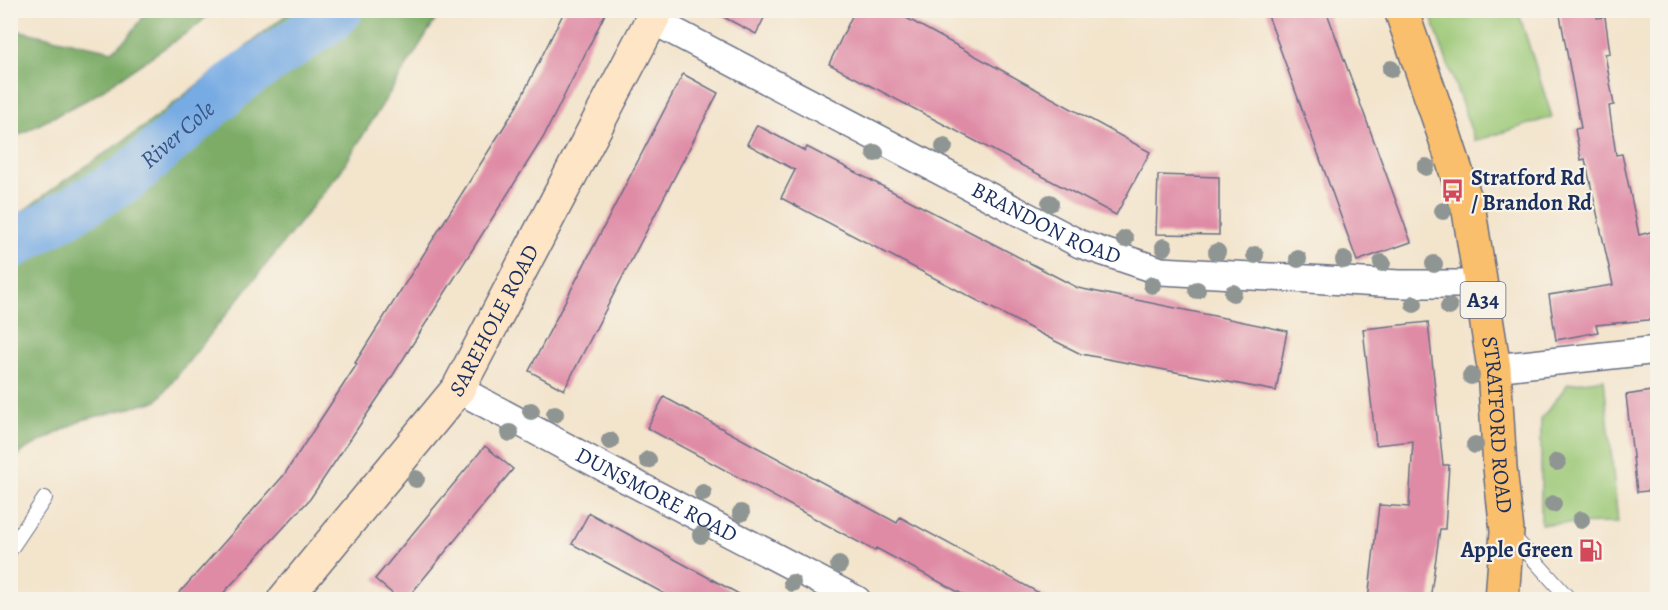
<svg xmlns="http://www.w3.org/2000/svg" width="1668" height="610" font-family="Alegreya,serif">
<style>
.green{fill:#9ac775;stroke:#5a7b6a;stroke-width:1.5}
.forest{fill:#7bac66;stroke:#4b6e62;stroke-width:1.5}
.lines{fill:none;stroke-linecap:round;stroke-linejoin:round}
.river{stroke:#77abe4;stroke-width:48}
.building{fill:#df8ba6}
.lane-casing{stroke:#676e84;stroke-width:16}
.street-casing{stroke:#676e84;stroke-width:30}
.secondary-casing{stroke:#676e84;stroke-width:36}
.highway-casing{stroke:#676e84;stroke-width:36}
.lane{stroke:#fff;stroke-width:14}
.street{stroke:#fff;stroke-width:27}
.secondary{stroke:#fde5c5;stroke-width:33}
.highway{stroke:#f9bf6d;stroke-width:33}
.tree{fill:#8e9593}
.labels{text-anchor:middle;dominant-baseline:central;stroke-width:4.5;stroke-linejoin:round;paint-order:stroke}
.shield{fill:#f7f3e8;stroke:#5d6a87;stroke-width:1.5}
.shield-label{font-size:21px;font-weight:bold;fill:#1b2f5e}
.poi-label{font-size:22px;font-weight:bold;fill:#1b2f5e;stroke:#f7f3e8;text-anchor:start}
.street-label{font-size:22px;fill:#1b2f5e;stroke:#f7f3e8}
.water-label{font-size:24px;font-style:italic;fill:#375486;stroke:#f7f3e8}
</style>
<rect width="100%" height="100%" fill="#f7f3e8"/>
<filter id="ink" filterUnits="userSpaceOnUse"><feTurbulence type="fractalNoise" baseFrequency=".0167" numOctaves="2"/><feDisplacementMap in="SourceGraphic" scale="12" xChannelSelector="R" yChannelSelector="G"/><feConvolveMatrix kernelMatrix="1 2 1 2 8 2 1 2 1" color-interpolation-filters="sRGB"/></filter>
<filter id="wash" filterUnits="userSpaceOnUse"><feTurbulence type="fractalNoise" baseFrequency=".008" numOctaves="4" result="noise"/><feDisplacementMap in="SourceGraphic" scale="24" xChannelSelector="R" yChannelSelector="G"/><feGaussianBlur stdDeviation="1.35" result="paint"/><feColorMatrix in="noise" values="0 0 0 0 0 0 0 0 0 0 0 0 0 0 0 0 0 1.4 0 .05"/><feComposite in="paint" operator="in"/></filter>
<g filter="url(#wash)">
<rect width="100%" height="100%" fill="#f3e4cc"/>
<path class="green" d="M 1429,11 L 1518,11 L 1552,117 L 1475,141 Z
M 1604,379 L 1618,523 L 1541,524 L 1541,419 L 1568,384 Z"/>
<path class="forest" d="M 148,11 L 213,11 L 194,28 L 92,97 L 11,139 L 11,29 L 112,51 L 127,38 Z
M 291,11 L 441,11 L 340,172 L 157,401 L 82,420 L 26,449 L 11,462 L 11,220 L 61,183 L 145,126 Z"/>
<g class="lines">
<path class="river" id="s1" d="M 10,246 L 127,178 L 242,78 L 330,19 L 339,10"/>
</g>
<g id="blocks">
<path class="building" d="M 565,10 L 607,10 L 543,138 L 388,383 L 310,499 L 217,600 L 173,600 L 284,475 L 357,364 L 355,363 L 517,106 Z
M 710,10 L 768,10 L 756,34 Z
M 855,10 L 892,10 L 1150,152 L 1116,215 L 829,64 Z
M 1266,10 L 1326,10 L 1411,242 L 1357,261 Z
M 1559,10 L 1596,10 L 1597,18 L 1605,17 L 1610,53 L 1605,54 L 1614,105 L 1609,106 L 1616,155 L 1622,154 L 1639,235 L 1658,230 L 1658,319 L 1596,325 L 1598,332 L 1556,340 L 1549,295 L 1613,285 L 1585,159 L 1581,160 L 1575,129 L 1581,128 Z
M 683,74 L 718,93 L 564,390 L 529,371 Z
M 757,125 L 805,151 L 807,147 L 1078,288 L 1287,331 L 1276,391 L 1081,354 L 1053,340 L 781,198 L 795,170 L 747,144 Z
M 1158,175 L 1219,177 L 1219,235 L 1156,234 Z
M 1428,322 L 1443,465 L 1449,465 L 1445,529 L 1440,529 L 1430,600 L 1368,600 L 1379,505 L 1409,507 L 1413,441 L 1376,445 L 1363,329 Z
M 1658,390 L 1658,490 L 1637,492 L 1626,395 Z
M 664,397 L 897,523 L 900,517 L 1052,600 L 973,600 L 876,548 L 875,551 L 647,428 Z
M 485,446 L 513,469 L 406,600 L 400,600 L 375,579 Z
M 589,513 L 665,554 L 750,600 L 676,600 L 572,544 Z"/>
</g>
</g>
<g filter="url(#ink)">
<use href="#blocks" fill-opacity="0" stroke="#676e84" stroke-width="1.5"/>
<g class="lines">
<defs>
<path id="lane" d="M 1511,534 L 1570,600
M 10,550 L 45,498"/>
<g id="street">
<path id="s2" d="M 652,20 L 1080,244 L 1161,271 L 1399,284 L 1481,284"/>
<path d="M 1494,368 L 1658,350"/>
<path id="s3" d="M 458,389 L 607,469 L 857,600"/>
</g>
<g id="secondary">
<path id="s4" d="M 284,600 L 458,389 L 657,10"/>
</g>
<g id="highway">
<path id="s5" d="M 1401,10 L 1443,131 L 1469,211 L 1494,368 L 1500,468 L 1507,531 L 1502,600"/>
</g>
</defs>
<use href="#lane" class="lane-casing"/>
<use href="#street" class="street-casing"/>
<use href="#secondary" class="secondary-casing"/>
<use href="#highway" class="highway-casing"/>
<use href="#lane" class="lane"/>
<use href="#street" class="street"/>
<use href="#secondary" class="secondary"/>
<use href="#highway" class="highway"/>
</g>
<g class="tree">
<circle cx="1391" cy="69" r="9"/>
<circle cx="944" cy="147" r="9"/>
<circle cx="875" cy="153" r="9"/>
<circle cx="1426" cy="167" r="9"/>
<circle cx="1050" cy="203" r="9"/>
<circle cx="1443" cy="211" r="9"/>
<circle cx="1125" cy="239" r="9"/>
<circle cx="1164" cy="247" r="9"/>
<circle cx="1217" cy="252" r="9"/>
<circle cx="1255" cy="255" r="9"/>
<circle cx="1298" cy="259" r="9"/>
<circle cx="1344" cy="260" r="9"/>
<circle cx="1382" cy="263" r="9"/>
<circle cx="1434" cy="264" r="9"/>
<circle cx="1152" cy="285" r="9"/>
<circle cx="1197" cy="290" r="9"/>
<circle cx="1233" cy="293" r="9"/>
<circle cx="1414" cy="304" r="9"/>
<circle cx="1449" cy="307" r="9"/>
<circle cx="1471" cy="376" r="9"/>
<circle cx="531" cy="411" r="9"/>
<circle cx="555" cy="414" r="9"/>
<circle cx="510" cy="433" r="9"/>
<circle cx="610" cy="441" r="9"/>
<circle cx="1475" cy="445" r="9"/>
<circle cx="648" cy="460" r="9"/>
<circle cx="1557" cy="462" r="9"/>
<circle cx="416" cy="479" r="9"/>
<circle cx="703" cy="493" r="9"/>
<circle cx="1553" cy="504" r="9"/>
<circle cx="741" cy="513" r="9"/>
<circle cx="1581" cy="520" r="9"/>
<circle cx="701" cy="535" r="9"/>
<circle cx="839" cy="565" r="9"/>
<circle cx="792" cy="583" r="9"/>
</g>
</g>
<defs>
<symbol id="bus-bare" viewBox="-9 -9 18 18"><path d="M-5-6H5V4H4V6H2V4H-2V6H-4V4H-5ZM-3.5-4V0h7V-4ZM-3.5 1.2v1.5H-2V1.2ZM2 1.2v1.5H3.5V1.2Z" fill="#d1495b" stroke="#f7f3e8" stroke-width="2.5" paint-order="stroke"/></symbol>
<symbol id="fuel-bare" viewBox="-9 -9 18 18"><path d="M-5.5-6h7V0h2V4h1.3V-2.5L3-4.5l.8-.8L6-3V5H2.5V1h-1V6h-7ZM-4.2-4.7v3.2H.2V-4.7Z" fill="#d1495b" stroke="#f7f3e8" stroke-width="2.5" paint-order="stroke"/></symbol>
</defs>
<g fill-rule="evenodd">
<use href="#bus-bare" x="1436" y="174" width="33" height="33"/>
<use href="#fuel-bare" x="1574" y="534" width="33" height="33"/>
</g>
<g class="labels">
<rect class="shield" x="1460.5" y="282" width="45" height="36" rx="4.5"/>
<g class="shield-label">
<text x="1483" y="300">A34</text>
</g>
<g class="poi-label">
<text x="1471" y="178">Stratford Rd<tspan x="1471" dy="25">/ Brandon Rd</tspan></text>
<text x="1573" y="550" text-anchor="end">Apple Green</text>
</g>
<g class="street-label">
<text stroke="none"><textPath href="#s2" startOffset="444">BRANDON ROAD</textPath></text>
<text stroke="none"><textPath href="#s4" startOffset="351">SAREHOLE ROAD</textPath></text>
<text stroke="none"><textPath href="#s5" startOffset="428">STRATFORD ROAD</textPath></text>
<text stroke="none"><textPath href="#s3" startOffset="225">DUNSMORE ROAD</textPath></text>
</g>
<g class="water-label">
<text stroke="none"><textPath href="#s1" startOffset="202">River Cole</textPath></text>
</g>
</g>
<rect width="1668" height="610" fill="none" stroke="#f7f3e8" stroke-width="36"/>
</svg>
